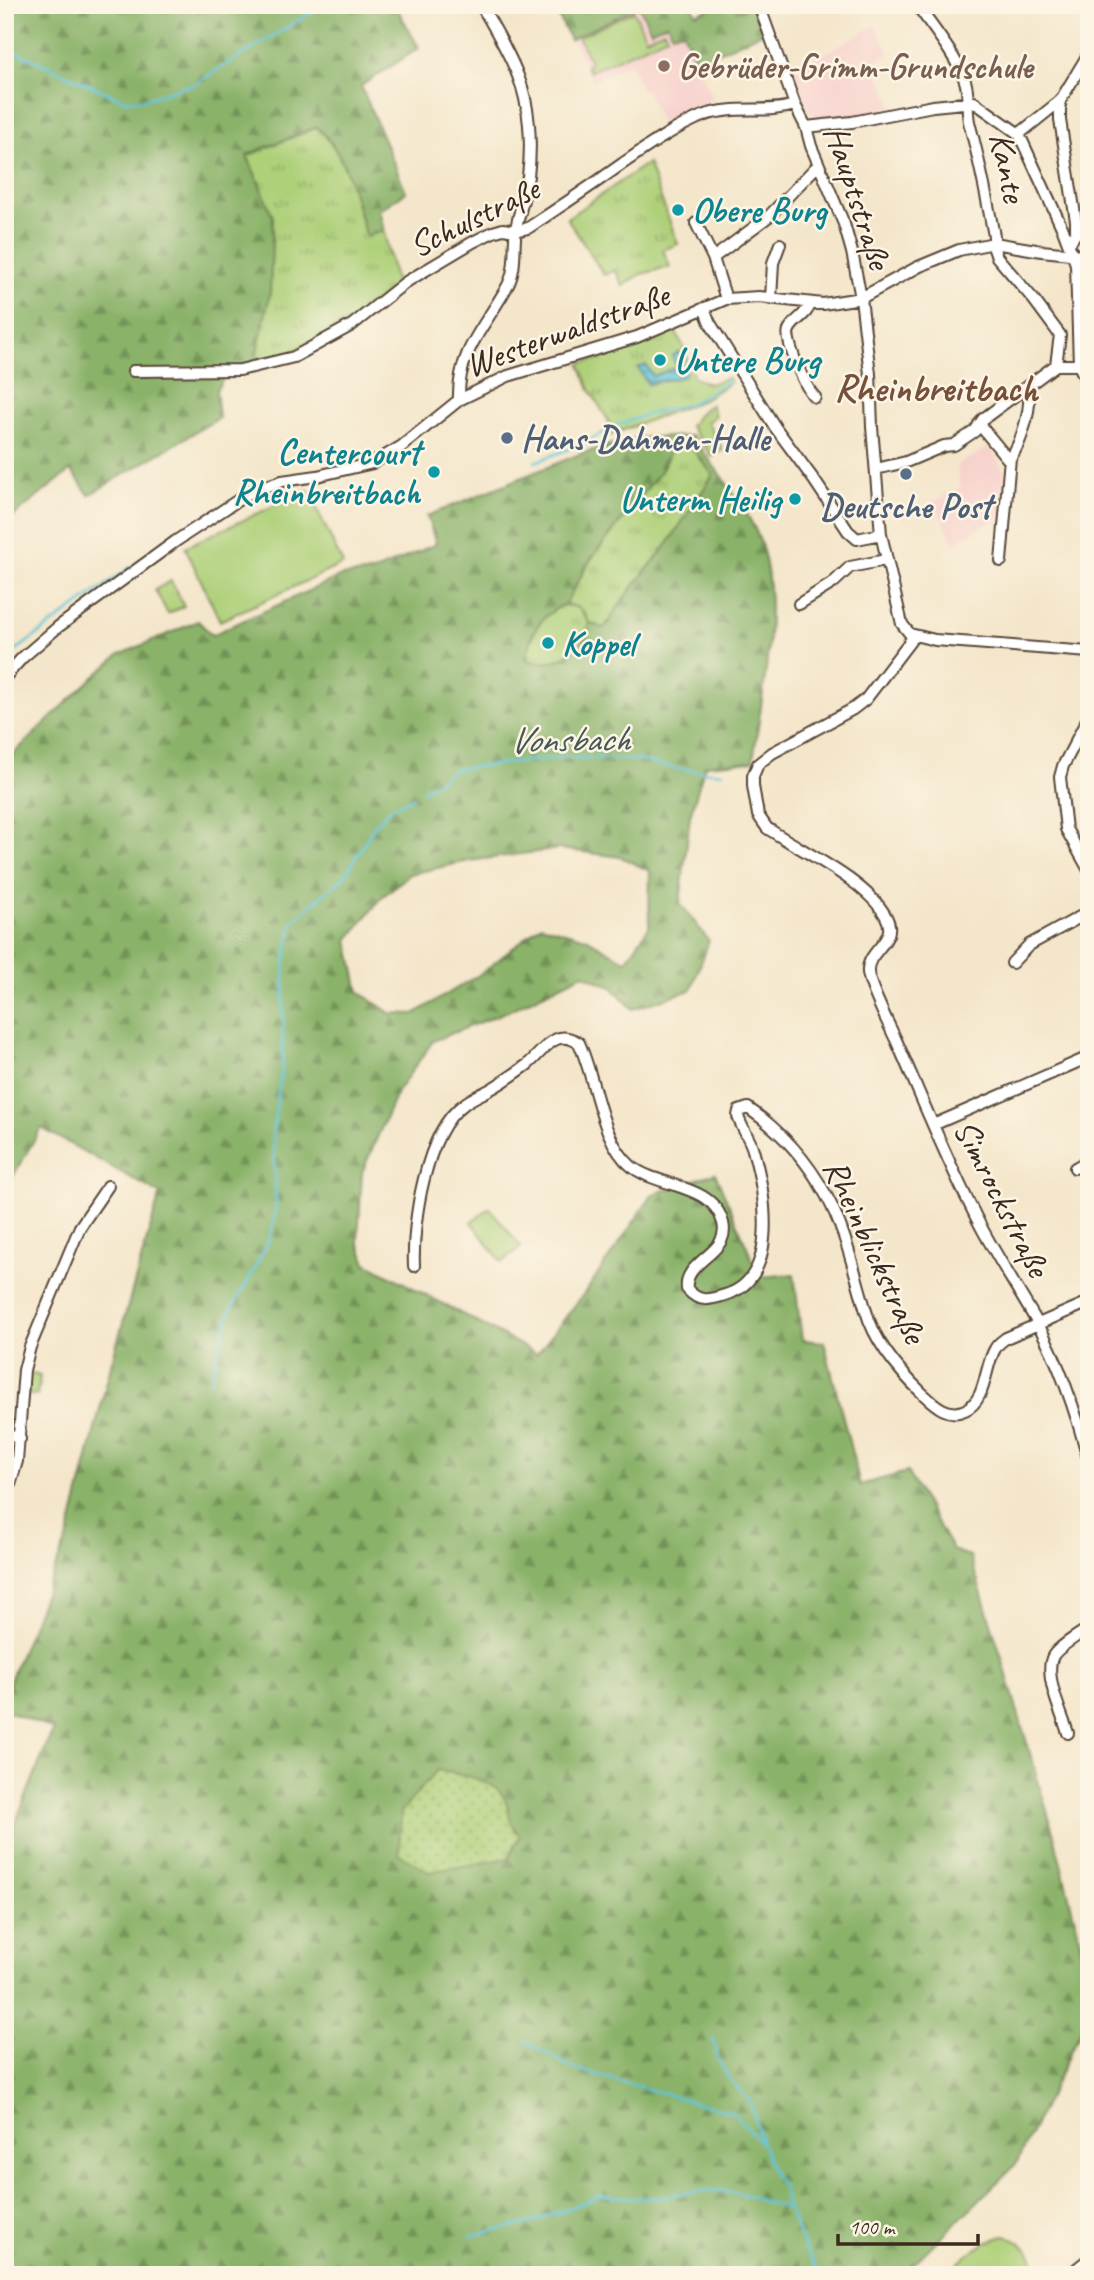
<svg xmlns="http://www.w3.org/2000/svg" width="1094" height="2280" font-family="Caveat,sans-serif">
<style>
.built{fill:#f7d0cc}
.grass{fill:url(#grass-tufts);stroke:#747d4c;stroke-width:2;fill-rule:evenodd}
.forest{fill:url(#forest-firs);stroke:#626e44;stroke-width:2;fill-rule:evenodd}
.garden{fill:url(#garden-dots);stroke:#747d4c;stroke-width:2}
.pitch{fill:#aed079;stroke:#747d4c;stroke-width:2}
.water{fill:url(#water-rules);stroke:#4c777b;stroke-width:2}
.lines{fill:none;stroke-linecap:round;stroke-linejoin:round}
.stream{stroke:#5cc4d8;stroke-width:2.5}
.minor-casing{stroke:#574638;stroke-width:14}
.minor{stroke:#fff;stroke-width:10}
.education-dot{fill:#8d6e63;stroke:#fcf5e5;stroke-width:2.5}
.culture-dot{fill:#0f9aa8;stroke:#fcf5e5;stroke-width:2.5}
.service-dot{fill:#5c6f8a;stroke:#fcf5e5;stroke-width:2.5}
.labels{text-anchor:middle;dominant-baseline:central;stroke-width:5;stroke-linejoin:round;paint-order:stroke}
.education-label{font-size:35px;font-weight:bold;fill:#785e54;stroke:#fcf5e5;text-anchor:start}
.street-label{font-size:35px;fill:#3b2a1e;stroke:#fcf5e5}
.culture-label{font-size:35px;font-weight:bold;fill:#0d838f;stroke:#fcf5e5;text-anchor:start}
.service-label{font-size:35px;font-weight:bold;fill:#4e5e75;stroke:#fcf5e5;text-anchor:start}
.water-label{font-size:37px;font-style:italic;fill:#455856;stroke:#fcf5e5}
.quarter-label{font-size:38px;font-weight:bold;fill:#76503b;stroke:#fcf5e5}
</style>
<defs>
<pattern id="grass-tufts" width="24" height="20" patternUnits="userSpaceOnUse" patternTransform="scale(1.75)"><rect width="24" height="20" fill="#aed079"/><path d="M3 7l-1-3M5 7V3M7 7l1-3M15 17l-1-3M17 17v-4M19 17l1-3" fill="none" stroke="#8fa963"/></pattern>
<pattern id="forest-firs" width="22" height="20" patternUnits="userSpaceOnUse" patternTransform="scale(1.75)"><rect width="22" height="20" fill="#8ab269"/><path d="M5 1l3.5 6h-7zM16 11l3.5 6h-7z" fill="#729156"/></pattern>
<pattern id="garden-dots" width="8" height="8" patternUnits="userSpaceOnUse" patternTransform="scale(1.75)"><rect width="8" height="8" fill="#aed079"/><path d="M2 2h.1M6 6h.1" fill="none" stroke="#8fa963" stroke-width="1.8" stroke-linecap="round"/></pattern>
<pattern id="water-rules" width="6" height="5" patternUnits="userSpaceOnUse" patternTransform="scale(1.75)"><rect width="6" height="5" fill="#5cc4d8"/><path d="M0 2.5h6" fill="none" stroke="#4d9faf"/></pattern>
</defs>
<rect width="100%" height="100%" fill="#fcf5e5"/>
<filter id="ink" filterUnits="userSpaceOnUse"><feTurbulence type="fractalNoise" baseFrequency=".0143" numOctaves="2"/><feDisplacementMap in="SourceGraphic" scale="14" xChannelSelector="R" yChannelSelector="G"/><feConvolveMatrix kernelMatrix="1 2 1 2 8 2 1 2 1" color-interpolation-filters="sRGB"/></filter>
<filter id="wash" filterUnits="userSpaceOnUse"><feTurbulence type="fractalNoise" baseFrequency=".00686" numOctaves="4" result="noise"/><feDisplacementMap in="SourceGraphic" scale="28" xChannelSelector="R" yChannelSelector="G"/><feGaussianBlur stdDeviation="1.57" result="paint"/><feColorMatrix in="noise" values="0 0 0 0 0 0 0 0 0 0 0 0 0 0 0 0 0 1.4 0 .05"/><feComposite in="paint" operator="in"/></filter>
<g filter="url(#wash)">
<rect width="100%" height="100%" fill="#f4e6ca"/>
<path class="built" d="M 639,6 L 667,23 L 672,34 L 682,31 L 713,99 L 661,124 L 646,89 L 642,91 L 630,63 L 592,81 L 572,39 Z
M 875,25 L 889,53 L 875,61 L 877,70 L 893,106 L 852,117 L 821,120 L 805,110 L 791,73 Z
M 990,447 L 1005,472 L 999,517 L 954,543 L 933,501 L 960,488 L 957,465 Z"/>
<path class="grass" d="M 317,127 C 348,156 354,197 366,236 L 384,231 L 396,285 L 352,320 L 290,353 L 255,362 L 247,156 Z
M 648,163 L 678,244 L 663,250 L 670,267 L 641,274 L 623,286 L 615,270 L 604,275 L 567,218 Z
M 673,327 L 683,346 L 694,378 L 709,384 L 728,378 L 731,382 L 703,400 L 610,435 L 608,420 L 590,390 L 580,364 L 649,339 ZM 679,353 L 685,376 L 649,384 L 646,365 L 653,376 L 677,367 L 673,356 Z
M 711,405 L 715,416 L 707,422 L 723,450 L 712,457 L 690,426 L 703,409 Z
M 688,443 L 713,475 L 667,545 L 624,598 L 604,629 L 589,623 C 581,652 558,667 528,661 L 527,653 L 538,623 L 550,611 L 564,605 L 591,559 L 661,471 L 672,446 Z
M 29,1373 L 40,1376 L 37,1396 L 28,1395 Z"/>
<path class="forest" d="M 5,5 L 395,5 L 419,48 L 361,86 L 406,192 L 379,210 L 384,231 L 366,236 C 354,197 348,156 317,127 L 247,155 L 273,217 L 270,293 L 255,362 L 229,370 L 216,390 L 219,418 L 89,495 L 71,470 L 5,523 Z
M 553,5 L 692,5 L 696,14 L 718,5 L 754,5 L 764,32 L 696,62 L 683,31 L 672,34 L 667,23 L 651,31 L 639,6 L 570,40 Z
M 692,436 C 713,466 738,496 755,529 C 785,593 762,693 753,761 L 705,765 L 690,816 L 680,903 L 709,941 L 691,990 L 633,1009 L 612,987 L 583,974 L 508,1011 L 433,1041 L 397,1092 L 362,1172 L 358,1241 L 366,1263 L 537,1354 L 589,1287 L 653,1194 L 715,1173 L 760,1277 L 794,1274 L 802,1340 L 824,1342 L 860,1485 L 907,1472 L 953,1550 L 970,1557 L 1001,1655 L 1054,1835 L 1089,1978 L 1089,2013 L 1016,2164 L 902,2275 L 5,2275 L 5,1849 L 53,1729 L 5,1710 L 5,1693 L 69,1534 L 112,1361 L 160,1194 L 41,1128 L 5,1190 L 5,762 L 84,686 L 119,655 L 198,621 L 212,635 L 341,576 L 373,572 L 436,544 L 427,516 L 580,454 L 609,445 L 640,438 ZM 688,443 L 713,475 L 667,545 L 624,598 L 604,628 L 589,623 L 579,608 L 565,604 L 591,559 L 661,471 L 672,446 ZM 563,605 C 577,605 584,609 589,623 C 582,652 559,667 529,661 C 524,637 542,615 563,605 ZM 559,849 L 621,857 L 650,871 L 649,927 L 626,961 L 586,938 L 541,925 L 482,973 L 414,1014 L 390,1013 L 359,992 L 348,940 L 382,897 L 410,874 L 469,861 ZM 507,1808 L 510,1825 L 401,1812 Z"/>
<path class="garden" d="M 437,1770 C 457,1775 491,1777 503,1796 C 512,1810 505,1820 520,1835 L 509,1858 L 429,1872 L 399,1854 L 401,1812 Z"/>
<path class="pitch" d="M 634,11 L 646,38 L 664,30 L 667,36 L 589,72 L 586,66 L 591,63 L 578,37 Z
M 308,490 L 343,564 L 220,621 L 185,547 Z
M 171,581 L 184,606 L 168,614 L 155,590 Z
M 490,1208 L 521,1247 L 502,1262 L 471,1222 Z
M 1005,2236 C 1023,2239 1037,2257 1035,2275 L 949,2275 C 960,2257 985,2240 1005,2236 Z"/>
<path class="water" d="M 679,352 L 686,372 L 685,376 L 648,384 L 638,368 L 646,365 L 653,376 L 677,367 L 672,356 Z"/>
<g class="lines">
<path class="stream" d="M 5,47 L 121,99 C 147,105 167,88 193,85 L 312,12
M 535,462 L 582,444 L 618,425 L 648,414 L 689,404 L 729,381
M 15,651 L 162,544
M 423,791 L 455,769 L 565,757 L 639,760 L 678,769 L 723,773
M 210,1382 L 229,1313 L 251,1276 L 271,1235 L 276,1206 L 273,1129 L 282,1067 L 285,961 L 293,921 L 345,876 L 377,822 L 390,809 L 413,797
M 713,2039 L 718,2059 L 729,2079 L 750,2101 L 761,2141
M 525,2041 L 572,2068 L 733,2113 L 761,2142 L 775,2178 L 782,2185 L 786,2203 L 804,2247 L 820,2275
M 471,2236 L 533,2222 L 600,2196 L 649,2198 L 709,2190 L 740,2193 L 786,2209"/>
</g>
</g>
<g filter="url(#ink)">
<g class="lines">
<defs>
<path id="minor" d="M 759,5 L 795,105 L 806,127 L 811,146 L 844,224 L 852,252 L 861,298 L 870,374 L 872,427 L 881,534 L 902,624 L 910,634 L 935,640 L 1089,652
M 917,5 C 933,28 953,52 964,78 C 971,95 965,109 970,126 C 980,162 987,199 994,236 L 994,249 L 997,257 L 1034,300 L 1060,335 L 1056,365
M 1060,101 L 1060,120 L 1076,221 L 1076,233 L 1069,244
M 806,127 L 852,122 L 933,106 L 974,102 L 1019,134 L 1064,232 L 1076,264 L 1079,365 L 1089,387
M 1019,134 L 1060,101 L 1089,53
M 696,223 L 713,258 L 726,299
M 713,258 L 768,217 L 818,165
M 771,299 L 773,263 L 780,244
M 810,304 C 807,316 794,319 789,330 C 784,339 806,390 815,397
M 704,308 L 710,323 L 775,427 L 814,480 L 848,531 L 857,539 L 881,534
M 133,371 L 240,370 L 294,357 L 352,325 L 406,282 L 473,242 L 493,232 L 503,229 L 516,231 L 528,228 C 560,207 591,186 622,164 C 648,146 675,127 705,115 C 735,105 766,114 795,105
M 459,400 C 457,351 486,326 508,285 C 517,268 513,247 516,228 C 520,211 525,194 528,176 C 532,145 530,105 518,76 C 509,52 494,27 481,5
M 979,424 L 1007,458 L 1010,458
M 876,469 L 906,462 L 944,446 L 954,445 L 975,431 L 983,419 L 1056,365 L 1079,365
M 1001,561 L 1010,458 C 1021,445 1034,403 1027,388
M 799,604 L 833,583 L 850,567 L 886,560
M 914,636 L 866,699 L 853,709 L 772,753 L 758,764 L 753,776 L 753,786 L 758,815 L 767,828 C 801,851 865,880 885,915 C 901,941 866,950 868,972 C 869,986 889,1025 896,1040 C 921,1096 944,1154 972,1209 C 991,1249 1016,1285 1038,1324 C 1061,1367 1077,1415 1089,1462
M 5,677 L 22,658 L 58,627 L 176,541 L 252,491 L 282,481 L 317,476 L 373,463 L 402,446 L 459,400 L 508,376 L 637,337 L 726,299 L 759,297 L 823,304 L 861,298 L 918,267 L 959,250 L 994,243 L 1042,251 L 1089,256
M 1089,716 L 1063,766 L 1060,777 L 1066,829 L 1089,870
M 1012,963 L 1029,945 L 1089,912
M 933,1125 L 1089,1057
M 1075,1168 L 1089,1160
M 414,1266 C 412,1222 426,1132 463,1105 C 471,1098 482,1094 491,1089 C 503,1082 516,1073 527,1065 C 545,1050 555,1027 579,1043 C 596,1079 600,1140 631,1166 C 658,1188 713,1183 723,1223 C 731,1254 683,1260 687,1289 C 699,1303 709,1300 725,1295 C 781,1279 765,1192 753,1150 C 750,1138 741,1128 738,1116 L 739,1111 L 748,1108 C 781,1131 807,1160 826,1195 C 846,1231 854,1272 866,1311 C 875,1343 900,1372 923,1394 C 935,1405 948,1418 965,1410 C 987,1400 984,1367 995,1349 C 997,1344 1002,1341 1006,1338 L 1089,1302
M 5,1433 L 20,1439
M 5,1502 L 17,1461 L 24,1370 L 30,1347 L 80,1227 L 108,1186
M 1068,1733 C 1062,1714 1043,1675 1053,1656 C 1059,1646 1079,1635 1089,1628
M 1069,2275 L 1089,2259"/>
</defs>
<use href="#minor" class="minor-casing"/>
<use href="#minor" class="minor"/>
</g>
</g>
<circle class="education-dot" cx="664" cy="66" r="7"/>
<g class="culture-dot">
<circle cx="678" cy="210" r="7"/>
<circle cx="660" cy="360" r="7"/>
<circle cx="434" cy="472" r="7"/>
<circle cx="795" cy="499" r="7"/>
<circle cx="548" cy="643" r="7"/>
</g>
<g class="service-dot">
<circle cx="507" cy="438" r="7"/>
<circle cx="906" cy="474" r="7"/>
</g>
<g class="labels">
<g class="education-label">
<text x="678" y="66">Gebrüder-Grimm-Grundschule</text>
</g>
<g class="street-label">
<text transform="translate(1008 167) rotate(78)">Kante</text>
<text transform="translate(858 197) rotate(72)">Hauptstraße</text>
<text transform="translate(474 217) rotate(-26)">Schulstraße</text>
<text transform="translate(567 330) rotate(-20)">Westerwaldstraße</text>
<text transform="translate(1002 1198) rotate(63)">Simrockstraße</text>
<text transform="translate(875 1251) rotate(65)">Rheinblickstraße</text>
</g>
<g class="culture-label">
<text x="692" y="210">Obere Burg</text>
<text x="674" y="360">Untere Burg</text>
<text x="420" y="452" text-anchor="end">Centercourt<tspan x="420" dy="40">Rheinbreitbach</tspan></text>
<text x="781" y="499" text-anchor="end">Unterm Heilig</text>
<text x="562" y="643">Koppel</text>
</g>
<g class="service-label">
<text x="521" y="438">Hans-Dahmen-Halle</text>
<text x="906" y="506" text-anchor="middle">Deutsche Post</text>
</g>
<g class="water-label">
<text transform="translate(569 739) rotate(-1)">Vonsbach</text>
</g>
<g class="quarter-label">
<text x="936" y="388">Rheinbreitbach</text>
</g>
</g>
<rect width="1094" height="2280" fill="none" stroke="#fcf5e5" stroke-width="28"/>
<path d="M838 2234v10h140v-10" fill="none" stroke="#3b2a1e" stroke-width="3.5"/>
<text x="849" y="2234" font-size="21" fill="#3b2a1e" stroke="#fcf5e5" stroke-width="5" paint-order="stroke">100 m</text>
</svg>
